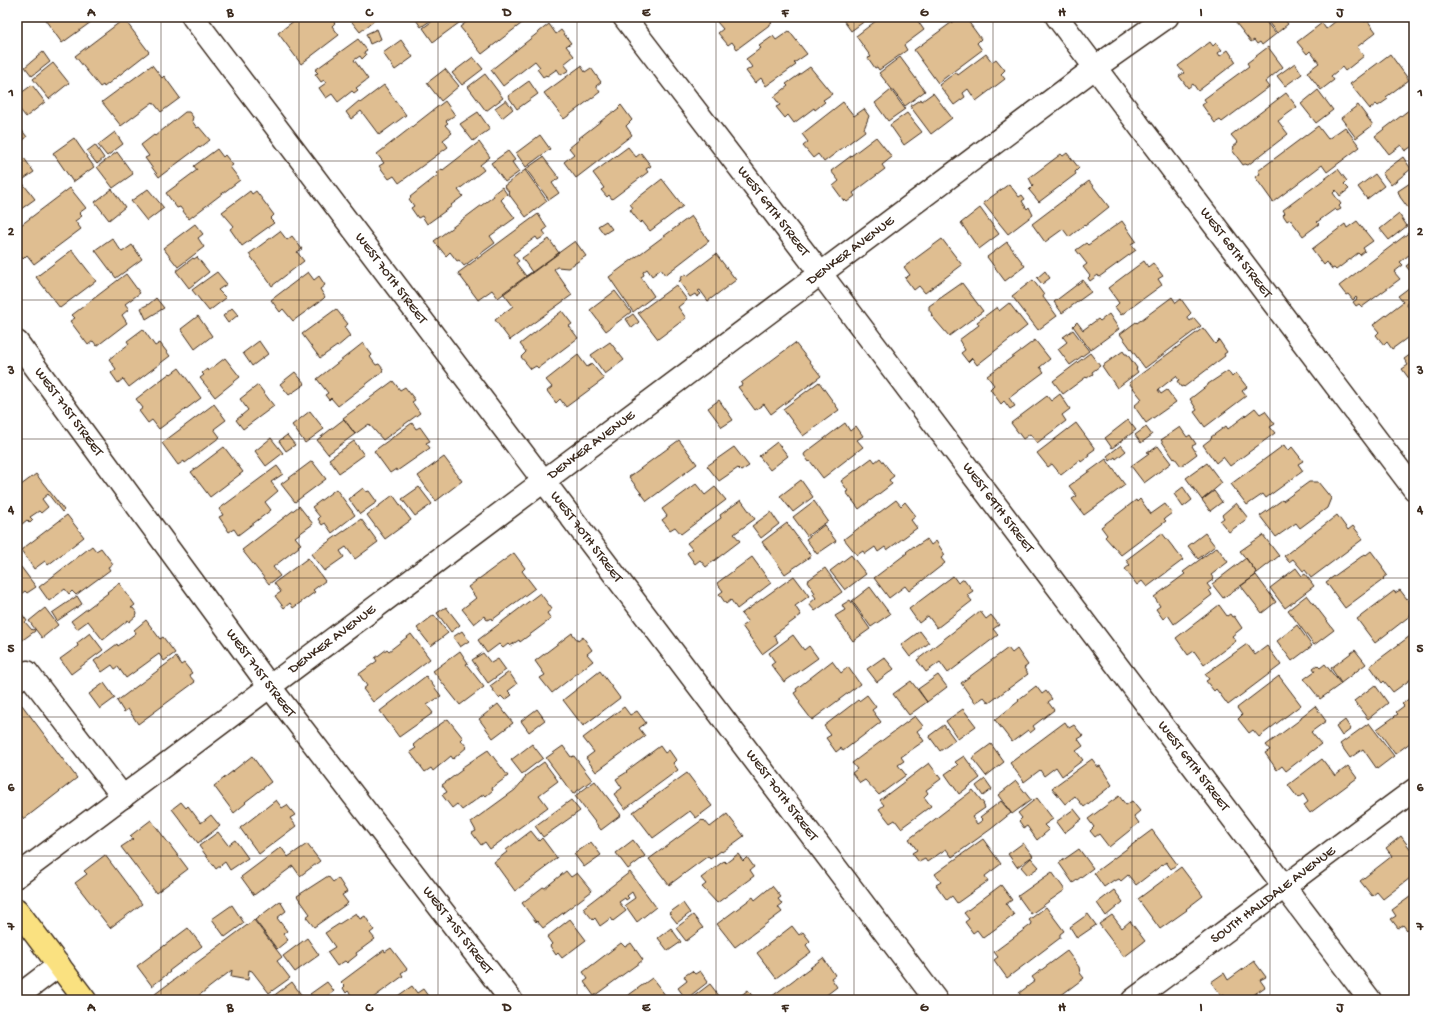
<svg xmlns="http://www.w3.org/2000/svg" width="1431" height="1017" font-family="'Gochi Hand',sans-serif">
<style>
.building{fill:#dfbe91;stroke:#3b2a1e}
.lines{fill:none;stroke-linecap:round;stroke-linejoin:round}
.minor-casing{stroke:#3b2a1e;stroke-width:25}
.major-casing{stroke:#3b2a1e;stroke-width:25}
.minor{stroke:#fff;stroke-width:22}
.major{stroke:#fae180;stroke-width:22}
.grid{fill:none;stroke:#3b2a1e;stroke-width:1;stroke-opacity:0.55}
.labels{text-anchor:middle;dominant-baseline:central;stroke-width:4;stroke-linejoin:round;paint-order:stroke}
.street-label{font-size:14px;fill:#3b2a1e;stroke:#fff}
.neatline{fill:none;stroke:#3b2a1e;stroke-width:1.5}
.grid-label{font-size:13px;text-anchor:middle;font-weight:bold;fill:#3b2a1e}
</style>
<rect width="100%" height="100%" fill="#fff"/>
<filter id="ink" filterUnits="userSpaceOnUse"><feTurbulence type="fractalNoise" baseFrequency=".025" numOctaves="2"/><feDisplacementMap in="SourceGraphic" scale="8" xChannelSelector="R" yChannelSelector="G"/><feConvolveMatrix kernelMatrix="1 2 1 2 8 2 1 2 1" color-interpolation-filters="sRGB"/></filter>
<g filter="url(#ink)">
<path class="building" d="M 43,17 L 98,17 L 62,43 Z
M 299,17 L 330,17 L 335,23 L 332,26 L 339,35 L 301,64 L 278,33 Z
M 348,17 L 379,17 L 360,32 Z
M 414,17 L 436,17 L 421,27 Z
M 438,17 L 461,17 L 463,20 L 433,42 L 423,28 Z
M 473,17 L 530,17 L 482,54 L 460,27 Z
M 724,17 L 770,17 L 773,20 L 771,22 L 772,23 L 737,49 L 732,42 L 728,45 L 718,33 L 723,29 L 717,22 Z
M 841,17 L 868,17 L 869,18 L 851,31 Z
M 881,17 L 915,17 L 924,30 L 904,45 L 907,50 L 879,70 L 877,67 L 875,68 L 868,58 L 871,57 L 856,36 Z
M 959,17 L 965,17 L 981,39 L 977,43 L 982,50 L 938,83 L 914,50 Z
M 1234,17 L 1262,17 L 1276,34 L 1262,45 L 1260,42 L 1257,44 L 1254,40 L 1251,42 L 1232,18 Z
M 1264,17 L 1283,17 L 1288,24 L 1277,33 Z
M 1295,17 L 1304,17 L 1299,21 Z
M 1341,17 L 1361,17 L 1365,22 L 1367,20 L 1376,32 L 1357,47 L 1364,56 L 1345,71 L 1342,67 L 1331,76 L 1334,80 L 1321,90 L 1307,72 L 1319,63 L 1310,51 L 1307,54 L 1297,42 L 1322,23 L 1326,29 Z
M 124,19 L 149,52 L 104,87 L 103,85 L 100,87 L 75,56 Z
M 549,24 L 556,34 L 561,30 L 571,43 L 566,46 L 574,56 L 564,64 L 569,70 L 561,75 L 557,69 L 547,76 L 546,75 L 543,77 L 537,69 L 540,67 L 535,61 L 503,86 L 491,70 Z
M 377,29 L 381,39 L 370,44 L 366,34 Z
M 789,31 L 807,54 L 794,63 L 796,65 L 766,86 L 761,78 L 755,83 L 746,71 L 752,67 L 746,59 L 761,48 L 759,46 L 773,36 L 776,40 Z
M 358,39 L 367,50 L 364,52 L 366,55 L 362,59 L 360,56 L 354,60 L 368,79 L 356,88 L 358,90 L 354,93 L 352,91 L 338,102 L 332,94 L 326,98 L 319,88 L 326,83 L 324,80 L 321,82 L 315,74 L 318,73 L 315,70 Z
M 401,40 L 413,57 L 395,70 L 383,53 Z
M 1210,42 L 1213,46 L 1216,43 L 1222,50 L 1218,53 L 1220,56 L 1228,50 L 1236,62 L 1198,91 L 1193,84 L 1188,88 L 1179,76 L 1184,73 L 1178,66 Z
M 1268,47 L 1283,67 L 1265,82 L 1269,87 L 1222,122 L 1220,120 L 1215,123 L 1202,105 L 1206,102 L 1204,99 L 1249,66 L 1247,63 Z
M 43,52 L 50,62 L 32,76 L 25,67 Z
M 986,54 L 992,62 L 996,59 L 1005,70 L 1001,74 L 1005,79 L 976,101 L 968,89 L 963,93 L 965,97 L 954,105 L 939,85 L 956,72 L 958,75 Z
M 1390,54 L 1409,80 L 1386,97 L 1388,99 L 1378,106 L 1376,104 L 1370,109 L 1350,84 Z
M 473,57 L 483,69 L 462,85 L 452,73 Z
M 900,57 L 925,91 L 905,106 L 879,73 Z
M 53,63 L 69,83 L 49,99 L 33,79 Z
M 1295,63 L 1302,74 L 1285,86 L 1277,76 Z
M 152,65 L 162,78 L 164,76 L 180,98 L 161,112 L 153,102 L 121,126 L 102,102 Z
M 581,66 L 585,72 L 591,68 L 601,82 L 596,86 L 600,92 L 564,119 L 544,93 Z
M 810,67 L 832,94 L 823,100 L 825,102 L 815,110 L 814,108 L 794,123 L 788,115 L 785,118 L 776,107 L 780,105 L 774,97 L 788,86 L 786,84 Z
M 445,69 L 459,86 L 441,101 L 427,83 Z
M 485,74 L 503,98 L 486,111 L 468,87 Z
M 529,81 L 538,94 L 517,109 L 508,96 Z
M 32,85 L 45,102 L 26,117 L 17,106 L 17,96 Z
M 384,85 L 406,115 L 379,135 L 361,111 L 351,119 L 346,112 L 359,101 L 360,103 Z
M 891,90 L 905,109 L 888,121 L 875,103 Z
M 1318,90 L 1333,110 L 1316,123 L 1301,104 Z
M 933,93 L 952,118 L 931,134 L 910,106 L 921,99 L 922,101 Z
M 1286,93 L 1297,107 L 1278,121 L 1288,134 L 1248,165 L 1245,164 L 1243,165 L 1232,150 L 1234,149 L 1233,147 L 1238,143 L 1231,135 Z
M 506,100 L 513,109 L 502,118 L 495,108 Z
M 445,101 L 455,115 L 446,121 L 448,123 L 445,125 L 452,133 L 443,140 L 448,147 L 399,183 L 394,176 L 389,179 L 379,166 L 384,163 L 377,154 Z
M 843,102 L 854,116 L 864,109 L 869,116 L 864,129 L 865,131 L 824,162 L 818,154 L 813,158 L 803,146 L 808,142 L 802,134 Z
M 621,105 L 632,120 L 626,126 L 632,135 L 576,178 L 564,162 L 574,154 L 569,148 L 580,139 L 579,138 L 614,111 L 615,112 L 619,109 L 618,108 Z
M 1358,105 L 1373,125 L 1356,138 L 1341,118 Z
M 1414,106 L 1414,145 L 1405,151 L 1401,145 L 1389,154 L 1375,136 Z
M 185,112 L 189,112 L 193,117 L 192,121 L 197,128 L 199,127 L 210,140 L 200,148 L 199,147 L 159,177 L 145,158 L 149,156 L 141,145 L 154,135 L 155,136 Z
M 478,112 L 490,129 L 473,141 L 460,124 Z
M 907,113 L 922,132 L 904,145 L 890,125 Z
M 17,124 L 27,137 L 17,145 Z
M 1318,126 L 1328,139 L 1345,127 L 1360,147 L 1327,172 L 1322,165 L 1273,202 L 1255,177 L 1260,174 L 1258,171 Z
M 115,132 L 123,144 L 107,156 L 98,145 Z
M 540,135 L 550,149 L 526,167 L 516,153 Z
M 876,137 L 892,157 L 882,165 L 885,169 L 853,193 L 855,196 L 847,202 L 845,200 L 844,201 L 833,186 L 839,181 L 831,171 Z
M 74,138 L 94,167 L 73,182 L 53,153 Z
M 479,142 L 490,157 L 480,165 L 484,170 L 458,190 L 463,196 L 451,205 L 452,206 L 441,214 L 427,224 L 422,216 L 418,218 L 411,208 L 414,206 L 409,199 L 411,198 L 410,197 L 438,175 L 436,173 L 442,169 L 443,170 Z
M 95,145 L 104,158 L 97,164 L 87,151 Z
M 628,147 L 636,157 L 641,153 L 651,166 L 646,169 L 648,172 L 612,199 L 609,195 L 607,197 L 601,190 L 604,188 L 593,173 Z
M 217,149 L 223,157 L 225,155 L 233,165 L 230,167 L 240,180 L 189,219 L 180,207 L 177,208 L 166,193 L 197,170 L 194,166 Z
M 508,151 L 515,160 L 512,162 L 519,172 L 505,182 L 491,163 Z
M 117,152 L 133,174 L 113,188 L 97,167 Z
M 1067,153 L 1079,168 L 1075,172 L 1076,174 L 1039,202 L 1029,190 L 1033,186 L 1029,178 L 1061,154 L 1063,156 Z
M 543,157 L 559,178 L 552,183 L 559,193 L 549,200 L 526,169 Z
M 1403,157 L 1411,169 L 1391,185 L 1382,173 Z
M 24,158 L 34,172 L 21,181 L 35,199 L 17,212 L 17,163 Z
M 1338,169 L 1347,181 L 1344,184 L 1349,189 L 1340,196 L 1336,190 L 1333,193 L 1341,204 L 1339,206 L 1341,209 L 1337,211 L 1335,209 L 1317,222 L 1319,224 L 1303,236 L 1290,219 L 1287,221 L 1283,215 L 1285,213 L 1283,210 Z
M 525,170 L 547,201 L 526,217 L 508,193 L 509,192 L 504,186 Z
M 1375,174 L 1384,186 L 1367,199 L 1358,187 Z
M 662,179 L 683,206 L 650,231 L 642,221 L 640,223 L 630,210 L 633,208 L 630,204 Z
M 1089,181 L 1109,207 L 1085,226 L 1084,225 L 1069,237 L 1063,229 L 1045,242 L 1032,224 Z
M 1410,183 L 1414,185 L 1414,216 L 1400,197 L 1398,191 Z
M 1009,184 L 1019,197 L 1022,195 L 1025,199 L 1022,201 L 1027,209 L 1029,207 L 1033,215 L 1008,234 L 983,203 Z
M 502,187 L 507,194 L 501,200 L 515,218 L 490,236 L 495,243 L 464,266 L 459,260 L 457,261 L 450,252 L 446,256 L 434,241 L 494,196 L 493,194 Z
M 70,188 L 86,208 L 79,213 L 82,216 L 75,221 L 81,229 L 34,264 L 27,255 L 23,259 L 17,251 L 17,228 Z
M 112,189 L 125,207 L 109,220 L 95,202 Z
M 148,189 L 164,208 L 147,221 L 131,201 Z
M 250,191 L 252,194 L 256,191 L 274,215 L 270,219 L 274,223 L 242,246 L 230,229 L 234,226 L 222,212 Z
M 980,208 L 999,234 L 979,249 L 961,223 Z
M 538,214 L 547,228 L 543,231 L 546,235 L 538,240 L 536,237 L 513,254 L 519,261 L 516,263 L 526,276 L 532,272 L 522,258 L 549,239 L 559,253 L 498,298 L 492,290 L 478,300 L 458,273 Z
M 1399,214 L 1407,226 L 1389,240 L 1380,229 Z
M 691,216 L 709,241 L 665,275 L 661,269 L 652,276 L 647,269 L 643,272 L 644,275 L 641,277 L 654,296 L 633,312 L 609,277 Z
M 606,221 L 612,229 L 604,234 L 598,226 Z
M 1122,221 L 1136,241 L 1131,244 L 1136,250 L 1099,277 L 1098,275 L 1090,281 L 1088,278 L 1090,276 L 1083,267 L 1087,264 L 1076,250 L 1086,243 L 1088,245 Z
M 1357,221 L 1373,241 L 1363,248 L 1365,251 L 1360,255 L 1358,253 L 1336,270 L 1334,268 L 1332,269 L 1327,262 L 1324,265 L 1312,249 L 1345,224 L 1347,228 Z
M 195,224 L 203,234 L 198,238 L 204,247 L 178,267 L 163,248 Z
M 280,231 L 287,240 L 292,236 L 302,249 L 297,252 L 304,261 L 272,286 L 249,254 Z
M 1411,231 L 1414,235 L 1414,276 L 1406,266 L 1413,261 L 1409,255 L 1400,262 L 1403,265 L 1394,272 L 1400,279 L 1362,307 L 1359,304 L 1356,306 L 1353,302 L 1357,299 L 1356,297 L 1353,300 L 1348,294 L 1346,295 L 1339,286 Z
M 112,238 L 122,252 L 132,245 L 142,259 L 116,278 L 95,250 Z
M 942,239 L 962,265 L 925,293 L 919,286 L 914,290 L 905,278 L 910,275 L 904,267 Z
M 575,241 L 586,256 L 568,268 L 557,267 L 554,269 L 572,295 L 510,340 L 495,320 L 513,306 L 503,293 Z
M 1007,242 L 1025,266 L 1005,281 L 987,257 Z
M 72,250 L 96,281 L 60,308 L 36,277 Z
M 716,254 L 736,280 L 708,301 L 700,290 L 698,291 L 701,294 L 697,297 L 695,294 L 690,297 L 679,281 L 681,280 L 680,278 L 686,274 L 687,276 Z
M 197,257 L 209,272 L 189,288 L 176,271 L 193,258 L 194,259 Z
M 1144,261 L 1148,267 L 1153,263 L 1163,276 L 1158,279 L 1162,285 L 1121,315 L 1115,307 L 1119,303 L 1108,288 Z
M 1045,271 L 1050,278 L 1042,284 L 1037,278 Z
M 217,272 L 227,284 L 218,290 L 226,298 L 209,311 L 192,290 Z
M 308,272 L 314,280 L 319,276 L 325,285 L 320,289 L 325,297 L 323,299 L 293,321 L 283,309 L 280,312 L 271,300 Z
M 126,274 L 140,293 L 125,304 L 129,309 L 122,315 L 127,323 L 97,346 L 93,341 L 88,345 L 70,321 L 75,318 L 72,315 Z
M 1033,280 L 1044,295 L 1043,297 L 1057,316 L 1038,330 L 1012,296 Z
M 1083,280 L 1091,292 L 1062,313 L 1054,302 Z
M 962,283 L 983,311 L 949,336 L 931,315 L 932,314 L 929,310 L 929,306 Z
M 1414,284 L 1414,298 L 1406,304 L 1414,314 L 1414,333 L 1392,349 L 1387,342 L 1384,345 L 1376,335 L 1379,332 L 1373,325 L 1403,302 L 1398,296 Z
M 676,285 L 687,300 L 678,307 L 686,318 L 658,339 L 638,313 Z
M 615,291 L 631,312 L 606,331 L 590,310 Z
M 1172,297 L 1176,303 L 1181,299 L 1191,313 L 1187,317 L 1190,321 L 1194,318 L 1201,326 L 1145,368 L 1120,334 L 1136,322 L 1137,323 Z
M 156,298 L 164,308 L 146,319 L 141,308 L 149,304 Z
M 1009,303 L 1027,326 L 977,365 L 972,358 L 968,362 L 961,353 L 965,350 L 959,340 L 979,325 L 977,322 L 997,307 L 999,311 Z
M 232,308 L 238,315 L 228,323 L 223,316 Z
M 336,309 L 348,324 L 344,327 L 350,336 L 337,347 L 337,346 L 320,358 L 302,334 Z
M 562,311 L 572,324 L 569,326 L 578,338 L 538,368 L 536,366 L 531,369 L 521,357 L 526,352 L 520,344 Z
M 633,314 L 639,322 L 632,328 L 626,319 Z
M 1109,314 L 1119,329 L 1090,350 L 1073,326 L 1077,322 L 1083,330 L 1098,319 L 1100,321 Z
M 198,316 L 212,336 L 195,349 L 181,329 Z
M 1203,328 L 1215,344 L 1219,340 L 1227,352 L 1224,354 L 1225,356 L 1184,387 L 1183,386 L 1181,387 L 1177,381 L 1179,380 L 1176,376 L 1158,390 L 1161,394 L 1167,390 L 1176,402 L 1146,423 L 1134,406 L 1142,399 L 1129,383 Z
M 143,329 L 155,346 L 160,343 L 170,356 L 129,387 L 123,379 L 118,383 L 111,373 L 116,369 L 109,359 L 129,344 L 127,341 Z
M 1073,330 L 1089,351 L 1070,365 L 1058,349 L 1067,342 L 1063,337 Z
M 1035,340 L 1050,359 L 1040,367 L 1044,372 L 1009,398 L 1015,406 L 1010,409 L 1004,401 L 1001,404 L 990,389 L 994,385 L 987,376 Z
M 259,341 L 268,354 L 252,366 L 243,353 Z
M 610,342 L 624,360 L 605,374 L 591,355 Z
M 363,343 L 372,355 L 370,357 L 376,365 L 379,364 L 383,369 L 382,372 L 338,406 L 331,398 L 329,400 L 325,395 L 328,393 L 317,379 Z
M 795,343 L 821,376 L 771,414 L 764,404 L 755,410 L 738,387 L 742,385 L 741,383 Z
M 1123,351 L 1125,354 L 1127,354 L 1137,368 L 1136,369 L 1138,372 L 1117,388 L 1102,366 Z
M 1414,352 L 1414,383 L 1413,384 L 1402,369 L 1408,365 L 1404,359 Z
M 1090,353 L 1100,366 L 1092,372 L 1093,374 L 1087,378 L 1086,377 L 1063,394 L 1053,381 Z
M 578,355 L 587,367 L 592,364 L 604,379 L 566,407 L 560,399 L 556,403 L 547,391 L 552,387 L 546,380 Z
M 225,358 L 240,377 L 215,397 L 200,378 L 204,375 L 202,373 L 207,369 L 208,371 Z
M 179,368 L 201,398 L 159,429 L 152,420 L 148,423 L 139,411 L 143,408 L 136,399 L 170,373 L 171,374 Z
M 1228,371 L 1232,377 L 1236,373 L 1247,387 L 1242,391 L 1246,396 L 1205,427 L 1194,412 L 1197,410 L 1190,399 L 1208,385 L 1208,384 Z
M 295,372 L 305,384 L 289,395 L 280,384 Z
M 393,381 L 400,390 L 405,387 L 415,400 L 412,402 L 420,413 L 383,440 L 369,424 L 355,434 L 343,418 Z
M 819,382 L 839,410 L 803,436 L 783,409 Z
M 258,385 L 274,406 L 243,429 L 236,420 L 248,410 L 240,399 Z
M 1060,394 L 1070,409 L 1062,415 L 1066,421 L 1037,443 L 1030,434 L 1023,439 L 1011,423 L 1047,396 L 1051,401 Z
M 719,400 L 733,420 L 722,427 L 708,408 Z
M 214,404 L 226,420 L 214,429 L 220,437 L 185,463 L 184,461 L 178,465 L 162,443 Z
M 1255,408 L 1260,414 L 1265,411 L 1275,424 L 1270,427 L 1275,433 L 1230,466 L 1223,457 L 1216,463 L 1203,445 L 1212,438 L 1211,437 L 1226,426 L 1228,429 Z
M 310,411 L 324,429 L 305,443 L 292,425 Z
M 344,419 L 355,434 L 328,454 L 317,440 Z
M 1128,420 L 1136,430 L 1112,448 L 1105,438 Z
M 412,423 L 416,429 L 420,427 L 430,441 L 426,443 L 430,448 L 397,471 L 396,469 L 390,473 L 374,451 Z
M 845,423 L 850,431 L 856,426 L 863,436 L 857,440 L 863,447 L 823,478 L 810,461 L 809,462 L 804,455 L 805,453 Z
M 1076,423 L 1095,449 L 1088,454 L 1089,456 L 1081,462 L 1080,460 L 1061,475 L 1052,464 L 1048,467 L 1037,453 Z
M 1146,427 L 1152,435 L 1141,443 L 1135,435 Z
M 1180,427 L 1187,437 L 1190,435 L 1196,444 L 1192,446 L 1197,454 L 1181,466 L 1175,458 L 1174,459 L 1161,440 Z
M 287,435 L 295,445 L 286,451 L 279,441 Z
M 271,438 L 283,453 L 266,466 L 255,451 Z
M 679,440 L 697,464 L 647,501 L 629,477 Z
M 354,441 L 364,455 L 339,473 L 329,459 Z
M 777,442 L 788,456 L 770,470 L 759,456 Z
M 1121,445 L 1126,451 L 1116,459 L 1115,457 L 1110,461 L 1107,456 Z
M 1284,445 L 1288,451 L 1292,447 L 1303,461 L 1298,464 L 1303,471 L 1266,498 L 1263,494 L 1247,505 L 1231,484 Z
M 1158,446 L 1171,463 L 1144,483 L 1131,466 L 1149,453 L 1147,452 L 1150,450 L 1151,451 Z
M 224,447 L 243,472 L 210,497 L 191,472 Z
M 734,447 L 749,466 L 741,471 L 738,468 L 719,481 L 707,466 Z
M 444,457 L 462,481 L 436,501 L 418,476 Z
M 872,458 L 875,462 L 880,458 L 894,476 L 889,480 L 892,484 L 859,509 L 846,492 L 848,491 L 841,481 Z
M 1106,459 L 1125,485 L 1084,515 L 1072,499 L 1077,496 L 1069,486 Z
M 312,461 L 326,479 L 295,502 L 281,484 Z
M 1207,463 L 1222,483 L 1202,500 L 1186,478 Z
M 277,466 L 283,474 L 271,482 L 278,491 L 265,502 L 271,510 L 238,535 L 234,529 L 229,532 L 219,517 L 223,515 L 219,509 Z
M 36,474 L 64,510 L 62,512 L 48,494 L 42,499 L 48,507 L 41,513 L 39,511 L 30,517 L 33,520 L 30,523 L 27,520 L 17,528 L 17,488 Z
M 801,480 L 813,497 L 793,512 L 780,496 Z
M 1309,482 L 1318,482 L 1331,498 L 1327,508 L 1300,528 L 1296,523 L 1276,537 L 1260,516 L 1282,500 L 1283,501 Z
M 696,484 L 705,495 L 715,487 L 726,500 L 681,534 L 675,527 L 670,530 L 662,520 L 667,516 L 662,509 Z
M 419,487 L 432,504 L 415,516 L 402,499 Z
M 1183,487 L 1192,500 L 1183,507 L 1174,494 Z
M 363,488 L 366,492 L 369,491 L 377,502 L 360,514 L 349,499 Z
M 336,489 L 355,515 L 332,533 L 325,523 L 322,525 L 318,519 L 320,517 L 312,507 Z
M 1214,491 L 1222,502 L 1210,511 L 1202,500 Z
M 393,495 L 411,520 L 385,539 L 367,515 Z
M 1140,499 L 1151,514 L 1165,504 L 1172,513 L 1164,519 L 1166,521 L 1121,555 L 1105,537 L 1107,535 L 1101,527 L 1136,500 L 1137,502 Z
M 741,500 L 755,519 L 734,534 L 740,541 L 706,567 L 700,560 L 695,564 L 687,553 L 692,549 L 687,543 L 721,518 L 720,515 Z
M 896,500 L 901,506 L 905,502 L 916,516 L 911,520 L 917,528 L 887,550 L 885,547 L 878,552 L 875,547 L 865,554 L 863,551 L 857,555 L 844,539 Z
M 814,501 L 828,521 L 807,536 L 793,517 Z
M 1236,503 L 1248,518 L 1229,532 L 1220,521 L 1224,518 L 1222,515 Z
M 299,506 L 313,524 L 295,537 L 301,544 L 298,546 L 299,547 L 273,567 L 280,576 L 269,584 L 242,550 Z
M 771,512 L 779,524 L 761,538 L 752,526 Z
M 67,515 L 84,537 L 48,565 L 45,561 L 34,569 L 21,550 Z
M 1337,515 L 1348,530 L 1353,526 L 1363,539 L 1311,578 L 1305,570 L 1303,571 L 1293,559 L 1289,562 L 1284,556 Z
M 361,519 L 378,542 L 355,559 L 346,547 L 340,551 L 344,557 L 324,571 L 311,554 Z
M 787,523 L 811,556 L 785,574 L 762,542 Z
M 824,525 L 836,541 L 817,554 L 806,539 Z
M 1162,533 L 1183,560 L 1147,587 L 1142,581 L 1137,585 L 1125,569 L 1130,565 L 1126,560 Z
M 1205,533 L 1215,546 L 1198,559 L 1188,546 Z
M 1263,535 L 1279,556 L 1257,573 L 1240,551 Z
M 927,539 L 931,545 L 936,541 L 945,555 L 941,558 L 945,563 L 909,591 L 905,586 L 889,598 L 874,578 L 907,553 L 906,552 L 914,546 L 915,547 Z
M 92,546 L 96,551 L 101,548 L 113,564 L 108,567 L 110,570 L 76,595 L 72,591 L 69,594 L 65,589 L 49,601 L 39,587 Z
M 1217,547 L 1228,562 L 1211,575 L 1214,579 L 1207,584 L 1211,589 L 1209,590 L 1212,595 L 1174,624 L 1168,615 L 1163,619 L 1156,609 L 1160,606 L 1154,597 L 1185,574 L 1183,572 Z
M 1371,551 L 1383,567 L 1382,568 L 1387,575 L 1383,578 L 1384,579 L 1345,608 L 1326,582 L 1365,554 L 1366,555 Z
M 514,553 L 525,568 L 522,571 L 535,588 L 492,620 L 491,618 L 487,620 L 484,616 L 474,624 L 462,609 L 476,598 L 468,587 Z
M 851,555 L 866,574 L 845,590 L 830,571 Z
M 752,557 L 771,583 L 737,609 L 731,600 L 726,604 L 719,594 L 723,591 L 717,583 Z
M 308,558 L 325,581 L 313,590 L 315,592 L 293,608 L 290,603 L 284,608 L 275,596 L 281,592 L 274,583 Z
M 1246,558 L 1257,573 L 1255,574 L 1256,575 L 1223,598 L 1212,584 Z
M 21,567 L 36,587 L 27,593 L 25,591 L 17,597 L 17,570 Z
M 825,568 L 842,592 L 815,611 L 809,604 L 816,598 L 813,594 L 815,593 L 807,581 Z
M 1296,568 L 1302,576 L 1305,574 L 1314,586 L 1285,608 L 1270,588 Z
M 1256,575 L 1276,602 L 1262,613 L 1241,586 Z
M 794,576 L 809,596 L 795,606 L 801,615 L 774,635 L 778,642 L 762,654 L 742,626 L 748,622 L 741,614 Z
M 953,576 L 958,583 L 964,579 L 973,591 L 967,595 L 972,601 L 937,628 L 928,616 L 919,623 L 909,609 Z
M 119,583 L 135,605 L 131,608 L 133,608 L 137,613 L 136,616 L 129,622 L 128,620 L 103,640 L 88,621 L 77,629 L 71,621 L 108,593 L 107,592 Z
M 870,587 L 890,614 L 871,627 L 852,601 Z
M 1400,590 L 1414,608 L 1414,610 L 1410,613 L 1411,615 L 1375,643 L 1357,619 L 1394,591 L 1395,593 Z
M 540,593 L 552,609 L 547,613 L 551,619 L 520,642 L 519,640 L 510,646 L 508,644 L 503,648 L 499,644 L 487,653 L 478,640 Z
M 1307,595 L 1334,630 L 1314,645 L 1288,610 Z
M 77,596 L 82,604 L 57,621 L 52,613 Z
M 850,600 L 870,629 L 853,641 L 835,616 L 845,610 L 842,605 Z
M 1219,605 L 1227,616 L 1230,614 L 1232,617 L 1234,616 L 1242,628 L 1232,636 L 1236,641 L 1204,665 L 1194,651 L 1188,655 L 1176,638 Z
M 17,607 L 27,621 L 25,622 L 32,630 L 34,629 L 35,631 L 17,644 Z
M 446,607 L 460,625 L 451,632 L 437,613 Z
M 45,608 L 58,625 L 42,638 L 29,621 Z
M 980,611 L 986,619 L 991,615 L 999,625 L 993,629 L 998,635 L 948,673 L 940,662 L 926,672 L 917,660 Z
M 434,615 L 448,633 L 431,646 L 417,628 Z
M 146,620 L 160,639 L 163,637 L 175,653 L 164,661 L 159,654 L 126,678 L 118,667 L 115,669 L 112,665 L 102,672 L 94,661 L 117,644 L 118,646 L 136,633 L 134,630 Z
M 1297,625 L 1312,646 L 1292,661 L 1277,641 Z
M 462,631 L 469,641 L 460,647 L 453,637 Z
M 920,631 L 929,643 L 910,657 L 901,645 Z
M 90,633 L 103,650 L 71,674 L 60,659 L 78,646 L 77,643 Z
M 572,633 L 578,641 L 583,637 L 592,650 L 587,654 L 593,661 L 552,693 L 540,678 L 545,675 L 535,661 Z
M 1414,633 L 1414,677 L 1393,692 L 1384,681 L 1382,683 L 1370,666 Z
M 411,634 L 430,659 L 373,702 L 363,689 L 367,686 L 359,674 L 377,661 L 375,658 L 387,649 L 389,651 Z
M 793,635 L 804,650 L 809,646 L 818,658 L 784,682 L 771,665 L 775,662 L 769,653 Z
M 1247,644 L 1255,655 L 1267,646 L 1281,665 L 1228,705 L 1216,689 L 1214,691 L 1206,681 L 1209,679 L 1205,674 Z
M 1008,648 L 1012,653 L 1017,649 L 1028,665 L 1024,668 L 1028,674 L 989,703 L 984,697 L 975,703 L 961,683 Z
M 1355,650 L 1366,664 L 1341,683 L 1331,668 Z
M 460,651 L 468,663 L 466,664 L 484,687 L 460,705 L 433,671 Z
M 483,653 L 491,663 L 498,659 L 506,670 L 488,683 L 472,660 Z
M 176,657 L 181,665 L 184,663 L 192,673 L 189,675 L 195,682 L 138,724 L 128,709 L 124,712 L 117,701 Z
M 884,657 L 894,669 L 877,682 L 867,669 Z
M 832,661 L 841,673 L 848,667 L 860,684 L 812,720 L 799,703 L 800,702 L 794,693 L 797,691 L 796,689 Z
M 1325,664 L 1341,684 L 1320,699 L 1304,679 L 1315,671 L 1313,668 L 1317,665 L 1320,668 Z
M 600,671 L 620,698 L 583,726 L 563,700 Z
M 509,672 L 517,684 L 508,691 L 512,695 L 505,700 L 501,696 L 499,698 L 490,686 Z
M 938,675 L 947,687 L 927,702 L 918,689 Z
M 426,676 L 441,696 L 427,705 L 433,713 L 399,737 L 380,711 Z
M 1279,676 L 1301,705 L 1259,737 L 1253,730 L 1249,733 L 1238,719 L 1242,715 L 1237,708 Z
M 911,681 L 927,702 L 909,715 L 893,694 Z
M 104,683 L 115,698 L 100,709 L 89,694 Z
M 1375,685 L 1388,703 L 1368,719 L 1354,701 Z
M 1036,686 L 1042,694 L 1046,691 L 1052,699 L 1048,702 L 1054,710 L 1033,726 L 1035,729 L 1030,733 L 1028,730 L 1012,742 L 995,720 L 1019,701 L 1018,700 Z
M 867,695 L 876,707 L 872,710 L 881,722 L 843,751 L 841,748 L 836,752 L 826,738 L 831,735 L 824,726 L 858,700 L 859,701 Z
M 1414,695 L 1414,740 L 1395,754 L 1377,729 L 1398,714 L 1396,712 L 1404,706 L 1402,704 Z
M 498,704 L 513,723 L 493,738 L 479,719 Z
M 22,705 L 77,778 L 24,819 L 17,810 L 17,709 Z
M 1315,706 L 1326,721 L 1311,732 L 1321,744 L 1286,771 L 1282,766 L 1277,770 L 1265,753 L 1270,750 L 1266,745 L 1301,719 L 1301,717 Z
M 624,707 L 630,715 L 637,711 L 646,723 L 639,728 L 645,736 L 596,772 L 586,758 L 594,752 L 583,738 Z
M 537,709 L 545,720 L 529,732 L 521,721 Z
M 963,709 L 976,726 L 958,739 L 946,721 Z
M 915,716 L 923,726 L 917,731 L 924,741 L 901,757 L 904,761 L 898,765 L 906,775 L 879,795 L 865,780 L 860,783 L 852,773 L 857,769 L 852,763 Z
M 448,719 L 463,738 L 461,740 L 467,747 L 453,759 L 451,756 L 433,771 L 431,768 L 425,772 L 410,752 L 416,748 L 413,745 L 427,733 Z
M 1345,720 L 1351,729 L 1342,736 L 1336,727 Z
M 1065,722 L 1069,728 L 1074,725 L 1083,736 L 1078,739 L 1083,746 L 1076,751 L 1083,760 L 1062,776 L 1056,767 L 1044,776 L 1040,770 L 1024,782 L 1010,763 Z
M 1369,723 L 1394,756 L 1377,769 L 1363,749 L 1350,758 L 1340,744 Z
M 944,725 L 955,740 L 940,751 L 929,736 Z
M 532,744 L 543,758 L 522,774 L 511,760 Z
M 991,744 L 1004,762 L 986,776 L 972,758 Z
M 563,746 L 571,757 L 574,756 L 592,780 L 573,794 L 546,758 Z
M 660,746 L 665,753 L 669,750 L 676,760 L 673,763 L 678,770 L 625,809 L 614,794 L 622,788 L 616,779 L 627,772 L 626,771 Z
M 488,750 L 508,776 L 492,788 L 493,790 L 486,796 L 484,794 L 462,810 L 457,804 L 452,808 L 442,795 L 447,792 L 442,785 L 462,770 L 461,768 Z
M 252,756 L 271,782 L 245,802 L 246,803 L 234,813 L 214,786 Z
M 964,756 L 980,778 L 959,794 L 945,774 L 958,765 L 955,762 Z
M 1092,759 L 1098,767 L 1100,766 L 1112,785 L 1084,807 L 1075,796 L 1065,804 L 1052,788 Z
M 1322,759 L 1335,776 L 1348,766 L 1357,778 L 1310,813 L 1304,805 L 1308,802 L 1303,794 L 1298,798 L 1288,785 Z
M 544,762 L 558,781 L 539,795 L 548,807 L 490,849 L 485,842 L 481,845 L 472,833 L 476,831 L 471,822 L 515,790 L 526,777 L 525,776 Z
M 929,763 L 941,779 L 926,790 L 928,793 L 924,797 L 931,806 L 901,828 L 895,820 L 890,823 L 879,809 L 884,805 L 880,800 Z
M 687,773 L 712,806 L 696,818 L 690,811 L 653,838 L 633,812 Z
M 985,779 L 992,789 L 983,796 L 976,786 Z
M 595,781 L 621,815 L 601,830 L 575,796 Z
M 1016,781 L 1031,800 L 1012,814 L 998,795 Z
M 973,790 L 984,804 L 983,804 L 985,808 L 972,817 L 977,824 L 983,820 L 980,817 L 1001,801 L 1011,813 L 991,829 L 952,857 L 946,849 L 927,862 L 925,859 L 919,862 L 912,853 L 917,850 L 909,839 Z
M 1119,796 L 1126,805 L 1132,801 L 1140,811 L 1134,816 L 1139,823 L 1109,847 L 1099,834 L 1095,837 L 1090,831 L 1094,827 L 1088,819 Z
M 1037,798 L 1053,819 L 1044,825 L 1049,830 L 1037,840 L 1027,826 L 1024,828 L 1019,821 L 1022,818 L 1018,813 Z
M 276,800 L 282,808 L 287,805 L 295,815 L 290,818 L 296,826 L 259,854 L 240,828 Z
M 571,800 L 580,811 L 543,837 L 535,826 Z
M 181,802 L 186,808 L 188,806 L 201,823 L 211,815 L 220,826 L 198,843 L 172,809 Z
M 1074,809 L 1082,819 L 1064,833 L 1056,822 Z
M 727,814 L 744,836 L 722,852 L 721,851 L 710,859 L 708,856 L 669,885 L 649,859 L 702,820 L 703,821 L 704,820 L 710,827 Z
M 151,820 L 188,869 L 156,893 L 121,847 L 133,839 L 130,836 Z
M 1152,830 L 1177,864 L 1171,869 L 1166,862 L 1136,885 L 1128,875 L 1121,881 L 1119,879 L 1115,881 L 1114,880 L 1104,887 L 1094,873 Z
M 531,831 L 539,841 L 542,838 L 557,858 L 545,867 L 546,868 L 515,891 L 494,862 L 507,852 L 506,850 Z
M 218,832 L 228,845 L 235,840 L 248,858 L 230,870 L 225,862 L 216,869 L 199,846 Z
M 1401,836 L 1414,854 L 1414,875 L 1383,899 L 1377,892 L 1372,896 L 1360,881 L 1392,856 L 1386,848 Z
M 983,839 L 1001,864 L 985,876 L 988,881 L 957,903 L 952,896 L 947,900 L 936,885 L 941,882 L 935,874 Z
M 633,840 L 645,856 L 628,869 L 616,853 Z
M 591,842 L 601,855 L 584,867 L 574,854 Z
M 1023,843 L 1033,856 L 1017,867 L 1008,854 Z
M 307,844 L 320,861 L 300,876 L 293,866 L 254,895 L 241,877 L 281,847 L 288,857 Z
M 1079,849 L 1093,868 L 1073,883 L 1059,863 Z
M 738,854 L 743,861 L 747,857 L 754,867 L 750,870 L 754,876 L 717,903 L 702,887 L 706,884 L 701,878 L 724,861 L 726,863 Z
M 105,855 L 142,904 L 110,928 L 75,883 L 87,874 L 84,871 Z
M 1031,858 L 1039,867 L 1028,875 L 1021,867 Z
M 1181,867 L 1203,896 L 1186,909 L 1187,910 L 1160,929 L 1138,899 Z
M 566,871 L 571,877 L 577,873 L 592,891 L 543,928 L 537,921 L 536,922 L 522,903 L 543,887 L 545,888 Z
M 630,872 L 656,907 L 637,922 L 625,905 L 635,898 L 632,892 L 627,896 L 629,898 L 626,900 L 625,898 L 619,902 L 626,911 L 613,921 L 611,918 L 600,926 L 595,918 L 593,920 L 583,908 Z
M 1052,872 L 1065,890 L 1031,914 L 1018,896 Z
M 328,876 L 333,882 L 338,878 L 347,892 L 342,895 L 348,903 L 314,927 L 306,917 L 310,914 L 297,896 Z
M 1001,885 L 1012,900 L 1006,904 L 1014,915 L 983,938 L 977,930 L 973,933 L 965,922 L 969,919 L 964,913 Z
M 772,886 L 781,897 L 778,899 L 782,904 L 778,907 L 782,912 L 735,947 L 717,924 L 753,897 L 755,900 Z
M 1114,890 L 1123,902 L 1106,916 L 1097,903 Z
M 1414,894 L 1414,925 L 1407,930 L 1403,925 L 1398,928 L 1391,919 L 1396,916 L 1392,910 Z
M 280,901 L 286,911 L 277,918 L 287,931 L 283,934 L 288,940 L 277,949 L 255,920 Z
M 683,903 L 690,913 L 677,923 L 669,913 Z
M 232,905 L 244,923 L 225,937 L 212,919 Z
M 1046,907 L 1064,931 L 1060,934 L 1060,938 L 1007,978 L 994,960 L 998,957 L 994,952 L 1032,924 L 1029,920 Z
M 356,913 L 360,919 L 365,916 L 374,930 L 370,933 L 375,939 L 356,953 L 357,955 L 347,963 L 345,961 L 337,966 L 327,952 L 335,947 L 325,933 Z
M 1088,914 L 1096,925 L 1077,938 L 1070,927 Z
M 693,915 L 703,928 L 686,941 L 676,928 Z
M 1112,915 L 1122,928 L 1130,921 L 1145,941 L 1124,957 L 1099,924 Z
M 570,919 L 586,940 L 562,958 L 558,953 L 556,955 L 550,946 L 552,944 L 547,937 Z
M 254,920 L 282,957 L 277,961 L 290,978 L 269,993 L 252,971 L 249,970 L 248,980 L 231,977 L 232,970 L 193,1000 L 159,1000 L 155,994 Z
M 792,926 L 799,935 L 803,932 L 810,941 L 806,945 L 811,952 L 776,978 L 757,953 Z
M 188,928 L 202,946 L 169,971 L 170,972 L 152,986 L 137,966 Z
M 671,928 L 681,942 L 668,951 L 658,938 Z
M 307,938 L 319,955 L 295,972 L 283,956 Z
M 621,943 L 625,947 L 631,943 L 643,960 L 594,996 L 584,982 L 588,979 L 583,972 Z
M 391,948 L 407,969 L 401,973 L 403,976 L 370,1000 L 355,1000 L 348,991 L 346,993 L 343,988 L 345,986 L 341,982 L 384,950 L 385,952 Z
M 1067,951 L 1079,967 L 1080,973 L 1084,978 L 1060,996 L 1061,998 L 1058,1000 L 1024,1000 L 1019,993 L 1035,981 L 1032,977 Z
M 823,958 L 835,975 L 831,978 L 837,987 L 820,1000 L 774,1000 L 771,997 Z
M 1254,961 L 1266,977 L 1260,980 L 1265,987 L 1246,1000 L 1229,1000 L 1224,994 L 1221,996 L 1211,982 L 1224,973 L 1228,980 Z
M 692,971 L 695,974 L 700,971 L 708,982 L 686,999 L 678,988 L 687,981 L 684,976 Z
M 652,978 L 669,1000 L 622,1000 Z
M 292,982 L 305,1000 L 268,1000 Z
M 327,982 L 334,991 L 322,1000 L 315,1000 L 310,994 Z
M 710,984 L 720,997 L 715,1000 L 689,1000 Z
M 412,986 L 417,993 L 423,989 L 431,1000 L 392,1000 Z
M 748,990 L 755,1000 L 735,1000 Z"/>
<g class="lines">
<defs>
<g id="minor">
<path id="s1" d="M 193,17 L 936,1000"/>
<path id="s2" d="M 624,17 L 821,274 L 1370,1000"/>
<path id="s3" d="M 1057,17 L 1414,489"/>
<path id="s4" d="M 17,342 L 270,687 L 511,1000"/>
<path d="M 17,680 L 27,672 L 123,797"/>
<path id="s5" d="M 17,876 L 1096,67 L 1167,17"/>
<path d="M 17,997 L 59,965"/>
<path id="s6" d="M 1133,1000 C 1227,931 1320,859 1414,790"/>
</g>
<path id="major" d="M 17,910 L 85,1000"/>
</defs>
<use href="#minor" class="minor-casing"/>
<use href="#major" class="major-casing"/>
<use href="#minor" class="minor"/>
<use href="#major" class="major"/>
</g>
</g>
<path class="grid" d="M 161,17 L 161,1000M 299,17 L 299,1000M 438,17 L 438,1000M 577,17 L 577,1000M 716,17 L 716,1000M 854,17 L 854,1000M 993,17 L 993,1000M 1132,17 L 1132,1000M 1270,17 L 1270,1000M 17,161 L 1414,161M 17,300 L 1414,300M 17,439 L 1414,439M 17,578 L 1414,578M 17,717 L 1414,717M 17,856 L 1414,856"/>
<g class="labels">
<g class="street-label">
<text stroke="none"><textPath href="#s2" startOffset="245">WEST 69TH STREET</textPath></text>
<text stroke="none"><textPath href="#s5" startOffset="1042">DENKER AVENUE</textPath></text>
<text stroke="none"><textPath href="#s3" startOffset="296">WEST 68TH STREET</textPath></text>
<text stroke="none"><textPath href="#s1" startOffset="328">WEST 70TH STREET</textPath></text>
<text stroke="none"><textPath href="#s4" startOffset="87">WEST 71ST STREET</textPath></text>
<text stroke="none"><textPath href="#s5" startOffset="718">DENKER AVENUE</textPath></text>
<text stroke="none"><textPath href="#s2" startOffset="617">WEST 69TH STREET</textPath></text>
<text stroke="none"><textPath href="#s1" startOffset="652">WEST 70TH STREET</textPath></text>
<text stroke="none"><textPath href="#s5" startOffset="394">DENKER AVENUE</textPath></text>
<text stroke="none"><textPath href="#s4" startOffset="411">WEST 71ST STREET</textPath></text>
<text stroke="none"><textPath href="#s2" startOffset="941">WEST 69TH STREET</textPath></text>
<text stroke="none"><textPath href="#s1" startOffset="976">WEST 70TH STREET</textPath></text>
<text stroke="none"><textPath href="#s6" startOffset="175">SOUTH HALLDALE AVENUE</textPath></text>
<text stroke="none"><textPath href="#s4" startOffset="735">WEST 71ST STREET</textPath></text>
</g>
</g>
<rect width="1431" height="1017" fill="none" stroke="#fff" stroke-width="44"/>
<rect x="22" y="22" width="1387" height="973" class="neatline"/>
<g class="grid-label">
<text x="91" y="16">A</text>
<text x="230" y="16">B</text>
<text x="369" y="16">C</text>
<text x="507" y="16">D</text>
<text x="646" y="16">E</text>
<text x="785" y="16">F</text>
<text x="924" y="16">G</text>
<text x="1062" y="16">H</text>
<text x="1201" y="16">I</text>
<text x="1340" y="16">J</text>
<text x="11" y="96">1</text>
<text x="1420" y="96">1</text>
<text x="11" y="235">2</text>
<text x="1420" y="235">2</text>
<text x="11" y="374">3</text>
<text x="1420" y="374">3</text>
<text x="11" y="513">4</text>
<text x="1420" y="513">4</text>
<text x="11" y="652">5</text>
<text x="1420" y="652">5</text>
<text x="11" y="791">6</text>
<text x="1420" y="791">6</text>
<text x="11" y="930">7</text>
<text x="1420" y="930">7</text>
<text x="91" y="1011">A</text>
<text x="230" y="1011">B</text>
<text x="369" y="1011">C</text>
<text x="507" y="1011">D</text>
<text x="646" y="1011">E</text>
<text x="785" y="1011">F</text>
<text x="924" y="1011">G</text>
<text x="1062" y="1011">H</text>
<text x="1201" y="1011">I</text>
<text x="1340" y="1011">J</text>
</g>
</svg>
